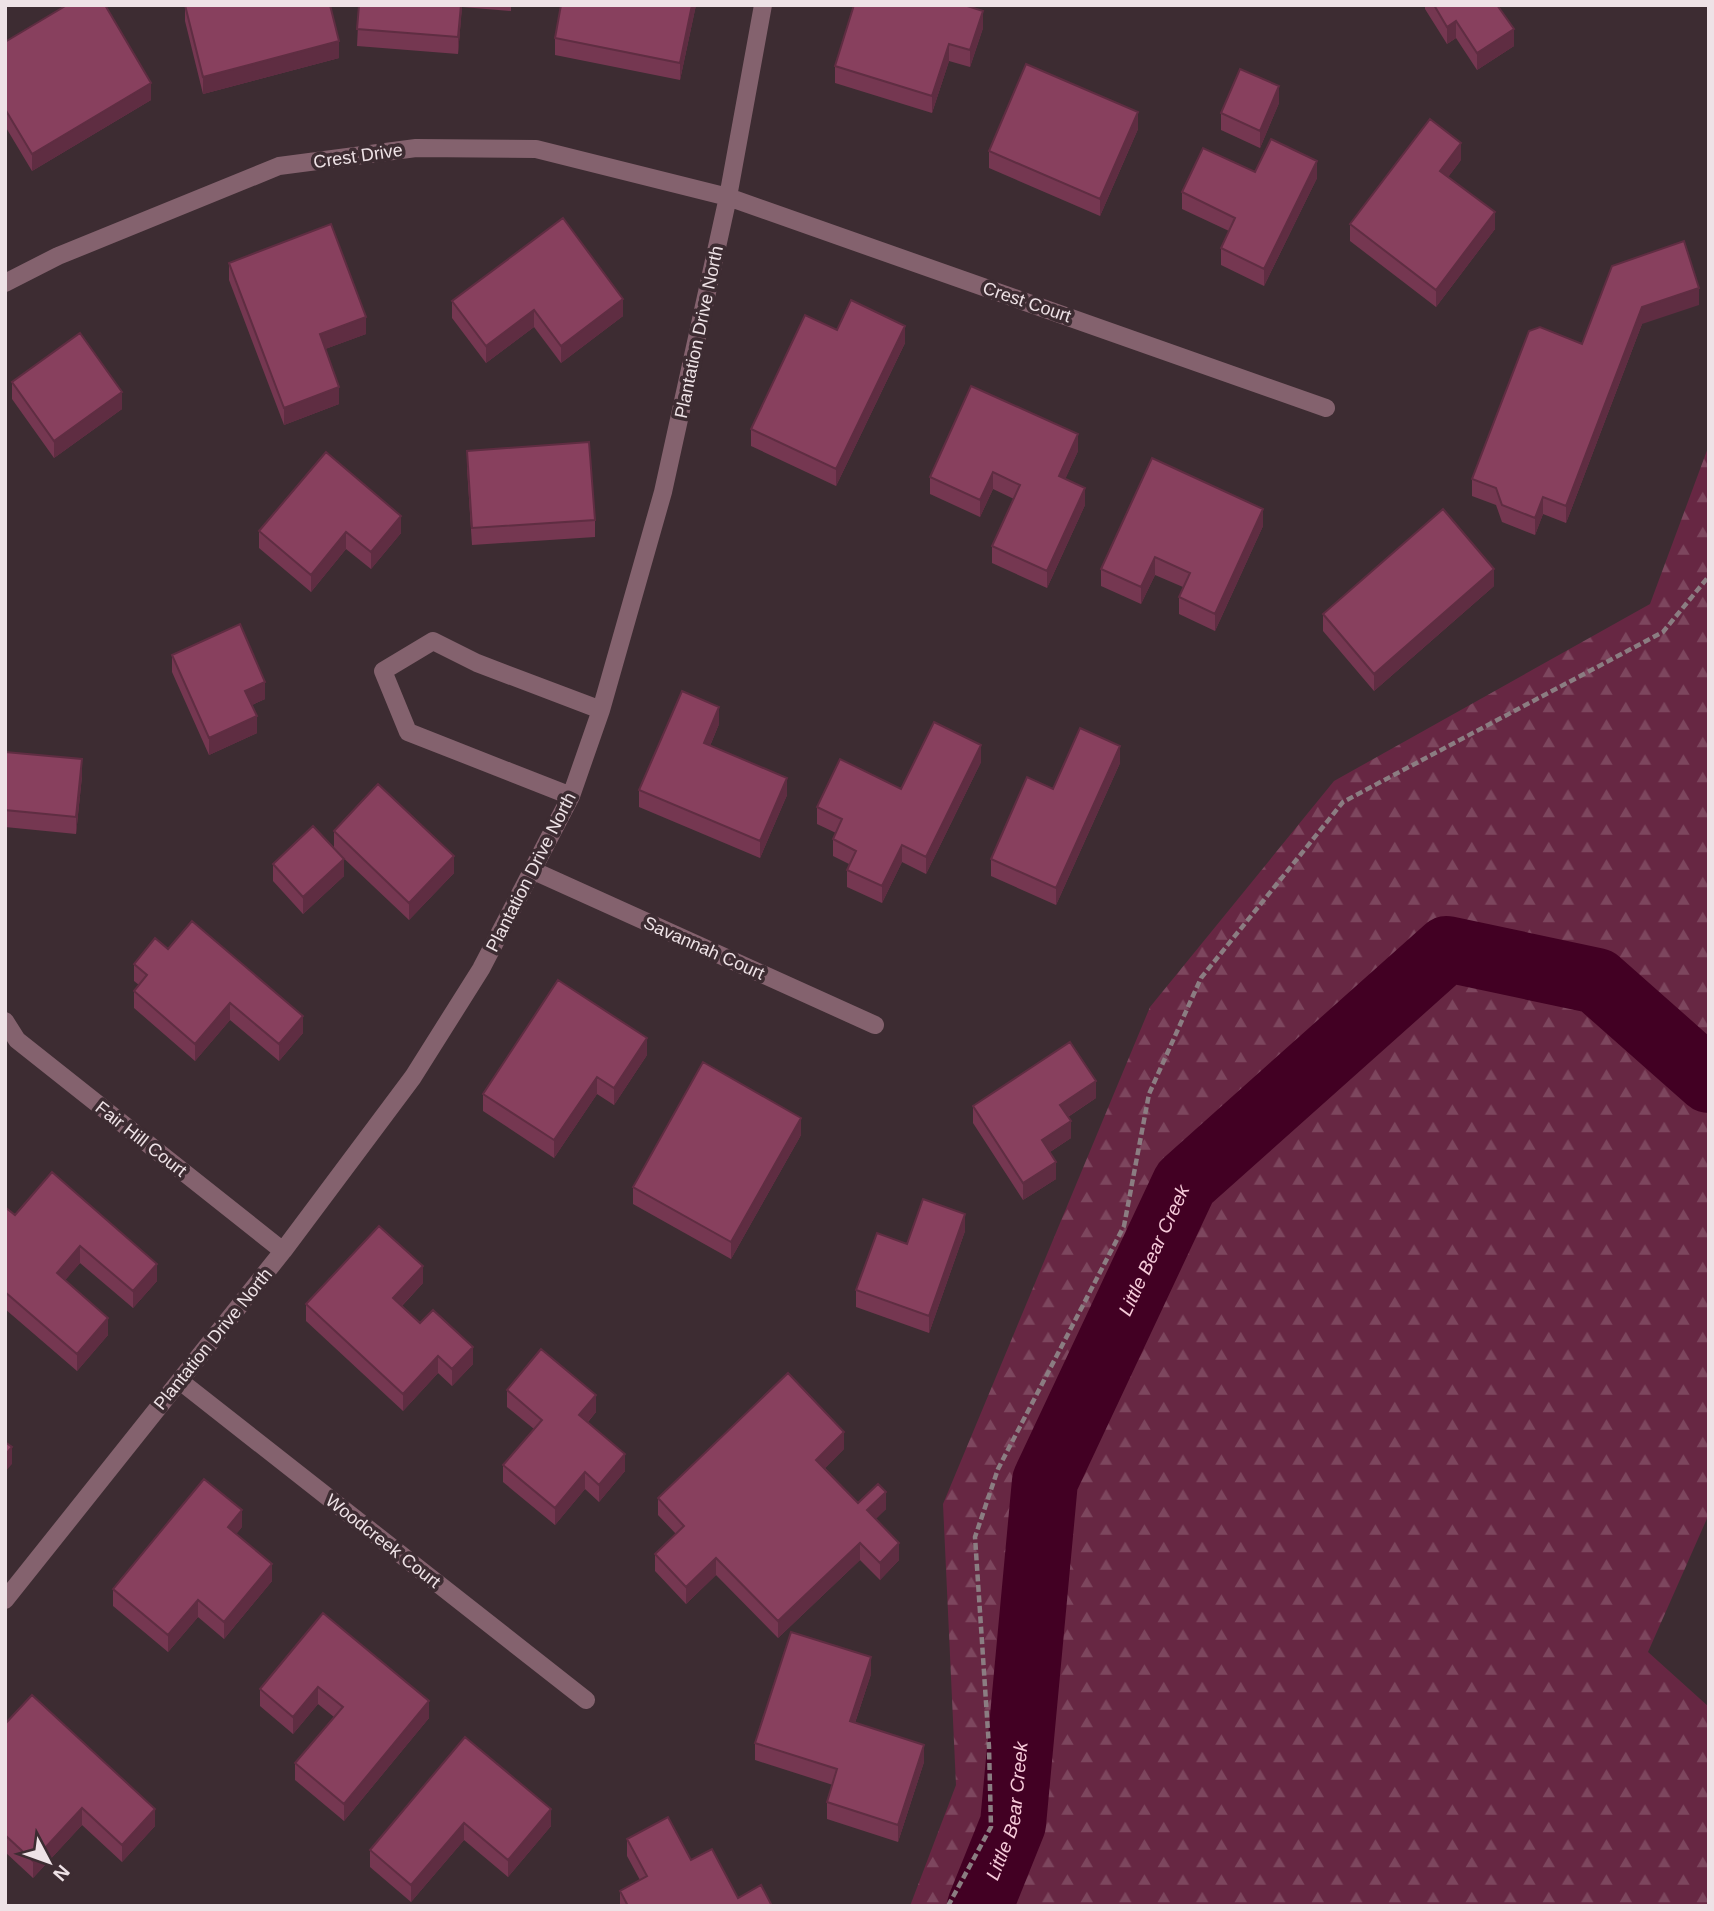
<svg xmlns="http://www.w3.org/2000/svg" width="1714" height="1911" font-family="Helvetica,sans-serif">
<style>
.forest{fill:url(#forest-firs)}
.lines{fill:none;stroke-linecap:round;stroke-linejoin:round}
.river{stroke:#420023;stroke-width:66}
.path{stroke:#8b7d82;stroke-width:4.5;stroke-dasharray:7 3.5;stroke-linecap:butt}
.minor{stroke:#84626e;stroke-width:18}
.wall{fill:#753751}
.shaded-wall{fill:#5f2d42}
.building{fill:#88405e;stroke:#5f2d42;stroke-width:2}
.labels{text-anchor:middle;dominant-baseline:central;stroke-width:7;stroke-linejoin:round;paint-order:stroke}
.street-label{font-size:18px;fill:#eee2e6;stroke:#3d2c32}
.water-label{font-size:19px;font-style:italic;fill:#f7cbda;stroke:#3d2c32}
</style>
<defs>
<pattern id="forest-firs" width="22" height="20" patternUnits="userSpaceOnUse" patternTransform="scale(1.75)"><rect width="22" height="20" fill="#672743"/><path d="M5 1l3.5 6h-7zM16 11l3.5 6h-7z" fill="#7d465e"/></pattern>
</defs>
<rect width="100%" height="100%" fill="#3d2c32"/>
<path class="forest" d="M 1709,445 L 1709,1514 L 1648,1652 L 1709,1707 L 1709,1906 L 910,1906 L 956,1785 L 943,1504 L 1150,1007 L 1334,781 L 1650,604 Z"/>
<g class="lines">
<path class="river" id="s1" d="M 980,1906 L 1013,1824 L 1045,1481 L 1185,1183 L 1447,949 L 1597,981 L 1709,1080"/>
<path class="path" d="M 948,1906 L 991,1827 L 989,1747 L 975,1537 L 998,1469 L 1124,1226 L 1149,1094 L 1201,978 L 1343,802 L 1663,632 L 1709,576"/>
<path class="minor" d="M 5,283 L 58,256 L 279,166 L 416,148 L 536,149 L 728,197 L 1326,408
M 571,796 L 408,732 L 383,671 L 433,641 L 477,663 L 601,710
M 534,871 L 875,1025
M 5,1021 L 17,1040 L 283,1251
M 180,1381 L 586,1700
M 5,1600 L 283,1251 L 413,1077 L 481,969 L 571,796 L 601,710 L 663,492 L 728,197 L 763,5"/>
</g>
<path class="wall" d="M 185,5 L 339,58 L 203,94 L 185,21 Z
M 359,5 L 511,5 L 511,11 L 462,7 L 458,54 L 357,46 Z
M 696,5 L 680,80 L 555,55 L 555,38 Z
M 1425,5 L 1497,5 L 1514,46 L 1477,70 L 1456,38 L 1447,44 L 1425,9 Z
M 983,28 L 970,67 L 949,61 L 932,113 L 835,83 L 835,66 Z
M 5,42 L 151,100 L 32,171 L 5,126 Z
M 1279,103 L 1260,148 L 1221,130 L 1221,113 Z
M 1138,129 L 1100,216 L 989,168 L 989,151 Z
M 1461,160 L 1448,177 L 1495,229 L 1436,307 L 1350,241 L 1350,224 Z
M 1255,172 L 1317,178 L 1264,286 L 1221,265 L 1221,248 L 1229,231 L 1182,209 L 1182,192 Z
M 229,263 L 366,334 L 325,349 L 339,404 L 284,425 L 229,280 Z
M 452,301 L 623,316 L 561,363 L 534,327 L 486,363 L 452,318 Z
M 1699,305 L 1642,324 L 1566,523 L 1543,514 L 1535,535 L 1502,522 L 1496,505 L 1472,496 L 1472,479 L 1582,344 Z
M 837,330 L 905,343 L 836,486 L 751,446 L 751,429 Z
M 12,382 L 122,409 L 54,458 L 12,399 Z
M 467,451 L 595,520 L 595,537 L 472,545 L 467,468 Z
M 1078,451 L 1065,479 L 1085,505 L 1047,588 L 992,563 L 992,546 L 1014,499 L 993,489 L 980,517 L 930,494 L 930,477 Z
M 1263,526 L 1215,631 L 1179,614 L 1179,597 L 1183,587 L 1155,575 L 1141,604 L 1101,586 L 1101,569 Z
M 259,531 L 401,533 L 371,569 L 346,549 L 311,592 L 259,548 Z
M 1494,586 L 1374,691 L 1323,631 L 1323,614 Z
M 172,655 L 265,699 L 252,705 L 257,733 L 209,755 L 172,672 Z
M 719,724 L 710,746 L 787,795 L 760,858 L 639,807 L 639,790 Z
M 5,752 L 82,776 L 76,834 L 5,827 Z
M 981,762 L 926,874 L 902,862 L 882,903 L 847,887 L 847,870 L 849,864 L 833,856 L 833,839 L 836,833 L 817,824 L 817,807 L 901,789 Z
M 1120,763 L 1056,905 L 991,876 L 991,859 L 1053,789 Z
M 334,831 L 454,873 L 409,920 L 335,850 L 344,876 L 303,914 L 273,881 L 273,864 L 334,848 Z
M 168,949 L 303,1033 L 279,1061 L 230,1020 L 195,1061 L 134,1008 L 134,991 L 139,985 L 134,981 L 134,964 Z
M 647,1055 L 614,1105 L 597,1094 L 554,1158 L 483,1111 L 483,1094 Z
M 1096,1098 L 1068,1117 L 1071,1138 L 1050,1152 L 1056,1179 L 1023,1200 L 973,1123 L 973,1106 Z
M 801,1135 L 731,1259 L 633,1204 L 633,1187 Z
M 5,1207 L 15,1215 L 157,1281 L 133,1308 L 80,1263 L 65,1280 L 108,1335 L 77,1371 L 5,1309 Z
M 965,1231 L 929,1333 L 856,1307 L 856,1290 L 907,1244 Z
M 423,1283 L 402,1306 L 420,1323 L 473,1364 L 452,1386 L 438,1373 L 403,1411 L 306,1321 L 306,1304 Z
M 507,1390 L 596,1412 L 588,1422 L 625,1471 L 599,1502 L 585,1489 L 555,1525 L 503,1482 L 503,1465 L 534,1429 L 507,1407 Z
M 844,1449 L 825,1468 L 858,1503 L 886,1509 L 875,1519 L 899,1560 L 880,1580 L 860,1560 L 778,1638 L 716,1575 L 686,1604 L 655,1571 L 655,1554 L 676,1534 L 658,1515 L 658,1498 Z
M 242,1527 L 236,1534 L 272,1581 L 224,1639 L 198,1617 L 168,1652 L 113,1606 L 113,1589 Z
M 323,1613 L 429,1718 L 344,1821 L 295,1780 L 295,1763 L 334,1717 L 318,1704 L 293,1734 L 260,1706 L 260,1689 Z
M 871,1674 L 855,1723 L 924,1762 L 898,1842 L 827,1819 L 827,1802 L 833,1785 L 755,1760 L 755,1743 Z
M 5,1724 L 155,1826 L 122,1862 L 82,1825 L 33,1878 L 5,1852 Z
M 465,1737 L 551,1826 L 508,1877 L 464,1840 L 411,1902 L 370,1867 L 370,1850 Z
M 627,1839 L 691,1860 L 738,1898 L 772,1906 L 620,1906 L 620,1891 L 640,1880 L 627,1856 Z"/>
<path class="shaded-wall" d="M 461,5 L 462,5 L 458,54 L 458,37 Z
M 692,5 L 696,5 L 680,80 L 680,63 Z
M 983,11 L 983,28 L 970,67 L 970,50 Z
M 1456,21 L 1456,38 L 1447,44 L 1447,27 Z
M 1514,29 L 1514,46 L 1477,70 L 1477,53 Z
M 339,41 L 339,58 L 203,94 L 203,77 Z
M 949,44 L 949,61 L 932,113 L 932,96 Z
M 151,83 L 151,100 L 32,171 L 32,154 Z
M 1279,86 L 1279,103 L 1260,148 L 1260,131 Z
M 1138,112 L 1138,129 L 1100,216 L 1100,199 Z
M 1461,143 L 1461,160 L 1440,188 L 1440,171 Z
M 1317,161 L 1317,178 L 1264,286 L 1264,269 Z
M 1495,212 L 1495,229 L 1436,307 L 1436,290 Z
M 1699,288 L 1699,305 L 1642,324 L 1566,523 L 1566,506 L 1642,307 Z
M 623,299 L 623,316 L 561,363 L 561,346 Z
M 534,310 L 534,327 L 486,363 L 486,346 Z
M 366,317 L 366,334 L 320,351 L 320,334 Z
M 905,326 L 905,343 L 836,486 L 836,469 Z
M 339,387 L 339,404 L 284,425 L 284,408 Z
M 122,392 L 122,409 L 54,458 L 54,441 Z
M 1078,434 L 1078,451 L 1059,493 L 1059,476 Z
M 993,472 L 993,489 L 980,517 L 980,500 Z
M 1085,488 L 1085,505 L 1047,588 L 1047,571 Z
M 1543,497 L 1543,514 L 1535,535 L 1535,518 Z
M 1263,509 L 1263,526 L 1215,631 L 1215,614 Z
M 401,516 L 401,533 L 371,569 L 371,552 Z
M 346,532 L 346,549 L 311,592 L 311,575 Z
M 1155,557 L 1155,575 L 1141,604 L 1141,587 Z
M 1494,569 L 1494,586 L 1374,691 L 1374,674 Z
M 265,682 L 265,699 L 245,708 L 245,691 Z
M 719,707 L 719,724 L 704,760 L 704,743 Z
M 257,716 L 257,733 L 209,755 L 209,738 Z
M 981,745 L 981,762 L 926,874 L 926,857 Z
M 1120,746 L 1120,763 L 1056,905 L 1056,888 Z
M 82,759 L 82,776 L 76,834 L 76,817 Z
M 787,778 L 787,795 L 760,858 L 760,841 Z
M 902,845 L 902,862 L 882,903 L 882,886 Z
M 454,856 L 454,873 L 409,920 L 409,903 Z
M 344,859 L 344,876 L 303,914 L 303,897 Z
M 230,1003 L 230,1020 L 195,1061 L 195,1044 Z
M 303,1016 L 303,1033 L 279,1061 L 279,1044 Z
M 647,1038 L 647,1055 L 614,1105 L 614,1088 Z
M 597,1077 L 597,1094 L 554,1158 L 554,1140 Z
M 1096,1081 L 1096,1098 L 1060,1122 L 1060,1105 Z
M 801,1118 L 801,1135 L 731,1259 L 731,1242 Z
M 1071,1121 L 1071,1138 L 1042,1157 L 1042,1140 Z
M 1056,1162 L 1056,1179 L 1023,1200 L 1023,1183 Z
M 965,1214 L 965,1231 L 929,1333 L 929,1316 Z
M 80,1246 L 80,1263 L 57,1290 L 57,1273 Z
M 157,1264 L 157,1281 L 133,1308 L 133,1291 Z
M 423,1266 L 423,1283 L 393,1315 L 393,1298 Z
M 108,1318 L 108,1335 L 77,1371 L 77,1354 Z
M 473,1347 L 473,1364 L 452,1386 L 452,1369 Z
M 438,1356 L 438,1373 L 403,1411 L 403,1394 Z
M 596,1395 L 596,1412 L 579,1432 L 579,1415 Z
M 844,1432 L 844,1449 L 816,1477 L 816,1460 Z
M 12,1447 L 12,1464 L 5,1472 L 5,1455 Z
M 625,1454 L 625,1471 L 599,1502 L 599,1485 Z
M 585,1472 L 585,1489 L 555,1525 L 555,1508 Z
M 886,1492 L 886,1509 L 867,1528 L 867,1510 Z
M 242,1510 L 242,1527 L 228,1544 L 228,1527 Z
M 860,1543 L 860,1560 L 778,1638 L 778,1621 Z
M 899,1543 L 899,1560 L 880,1580 L 880,1563 Z
M 716,1558 L 716,1575 L 686,1604 L 686,1587 Z
M 272,1564 L 272,1581 L 224,1639 L 224,1622 Z
M 198,1600 L 198,1617 L 168,1652 L 168,1635 Z
M 871,1657 L 871,1674 L 850,1738 L 850,1721 Z
M 318,1687 L 318,1704 L 293,1734 L 293,1717 Z
M 429,1701 L 429,1718 L 344,1821 L 344,1804 Z
M 924,1745 L 924,1762 L 898,1842 L 898,1825 Z
M 82,1808 L 82,1825 L 33,1878 L 33,1861 Z
M 155,1809 L 155,1826 L 122,1862 L 122,1845 Z
M 551,1809 L 551,1826 L 508,1877 L 508,1860 Z
M 464,1823 L 464,1840 L 411,1902 L 411,1885 Z"/>
<path class="building" d="M 67,5 L 105,5 L 151,83 L 32,154 L 5,109 L 5,42 Z
M 185,5 L 330,5 L 339,41 L 203,77 Z
M 359,5 L 461,5 L 458,37 L 357,29 Z
M 561,5 L 692,5 L 680,63 L 555,38 Z
M 854,5 L 964,5 L 983,11 L 970,50 L 949,44 L 932,96 L 835,66 Z
M 1434,5 L 1497,5 L 1514,29 L 1477,53 L 1456,21 L 1447,27 Z
M 1026,64 L 1138,112 L 1100,199 L 989,151 Z
M 1240,69 L 1279,86 L 1260,131 L 1221,113 Z
M 1430,119 L 1461,143 L 1440,171 L 1495,212 L 1436,290 L 1350,224 Z
M 1271,139 L 1317,161 L 1264,269 L 1221,248 L 1235,218 L 1182,192 L 1203,148 L 1255,172 Z
M 563,218 L 623,299 L 561,346 L 534,310 L 486,346 L 452,301 Z
M 331,224 L 366,317 L 320,334 L 339,387 L 284,408 L 229,263 Z
M 1684,241 L 1699,288 L 1642,307 L 1566,506 L 1543,497 L 1535,518 L 1502,505 L 1496,488 L 1472,479 L 1529,331 L 1540,327 L 1582,344 L 1612,266 Z
M 851,300 L 905,326 L 836,469 L 751,429 L 805,315 L 837,330 Z
M 80,333 L 122,392 L 54,441 L 12,382 Z
M 971,386 L 1078,434 L 1059,476 L 1085,488 L 1047,571 L 992,546 L 1020,485 L 993,472 L 980,500 L 930,477 Z
M 589,442 L 595,520 L 472,528 L 467,451 Z
M 326,452 L 401,516 L 371,552 L 346,532 L 311,575 L 259,531 Z
M 1152,458 L 1263,509 L 1215,614 L 1179,597 L 1190,573 L 1155,557 L 1141,587 L 1101,569 Z
M 1443,509 L 1494,569 L 1374,674 L 1323,614 Z
M 240,624 L 265,682 L 245,691 L 257,716 L 209,738 L 172,655 Z
M 682,691 L 719,707 L 704,743 L 787,778 L 760,841 L 639,790 Z
M 934,722 L 981,745 L 926,857 L 902,845 L 882,886 L 847,870 L 856,851 L 833,839 L 842,819 L 817,807 L 840,759 L 901,789 Z
M 1080,728 L 1120,746 L 1056,888 L 991,859 L 1027,777 L 1053,789 Z
M 5,752 L 82,759 L 76,817 L 5,810 Z
M 378,784 L 454,856 L 409,903 L 334,831 Z
M 313,826 L 344,859 L 303,897 L 273,864 Z
M 192,921 L 303,1016 L 279,1044 L 230,1003 L 195,1044 L 134,991 L 147,975 L 134,964 L 155,938 L 168,949 Z
M 558,980 L 647,1038 L 614,1088 L 597,1077 L 554,1140 L 483,1094 Z
M 1070,1042 L 1096,1081 L 1060,1105 L 1071,1121 L 1042,1140 L 1056,1162 L 1023,1183 L 973,1106 Z
M 703,1062 L 801,1118 L 731,1242 L 633,1187 Z
M 52,1172 L 157,1264 L 133,1291 L 80,1246 L 57,1273 L 108,1318 L 77,1354 L 5,1292 L 5,1207 L 15,1215 Z
M 923,1199 L 965,1214 L 929,1316 L 856,1290 L 877,1233 L 907,1244 Z
M 379,1226 L 423,1266 L 393,1298 L 420,1323 L 433,1310 L 473,1347 L 452,1369 L 438,1356 L 403,1394 L 306,1304 Z
M 541,1349 L 596,1395 L 579,1415 L 625,1454 L 599,1485 L 585,1472 L 555,1508 L 503,1465 L 542,1420 L 507,1390 Z
M 788,1373 L 844,1432 L 816,1460 L 858,1503 L 878,1484 L 886,1492 L 867,1510 L 899,1543 L 880,1563 L 860,1543 L 778,1621 L 716,1558 L 686,1587 L 655,1554 L 684,1526 L 658,1498 Z
M 5,1442 L 12,1447 L 5,1455 Z
M 204,1479 L 242,1510 L 228,1527 L 272,1564 L 224,1622 L 198,1600 L 168,1635 L 113,1589 Z
M 323,1613 L 429,1701 L 344,1804 L 295,1763 L 343,1707 L 318,1687 L 293,1717 L 260,1689 Z
M 791,1632 L 871,1657 L 850,1721 L 924,1745 L 898,1825 L 827,1802 L 837,1769 L 755,1743 Z
M 32,1695 L 155,1809 L 122,1845 L 82,1808 L 33,1861 L 5,1835 L 5,1724 Z
M 465,1737 L 551,1809 L 508,1860 L 464,1823 L 411,1885 L 370,1850 Z
M 668,1817 L 691,1860 L 712,1849 L 738,1898 L 761,1885 L 772,1906 L 628,1906 L 620,1891 L 647,1876 L 627,1839 Z"/>
<g class="labels">
<g class="street-label">
<text transform="translate(358 156) rotate(-8)">Crest Drive</text>
<text transform="translate(1027 302) rotate(19)">Crest Court</text>
<text transform="translate(699 332) rotate(-78)">Plantation Drive North</text>
<text transform="translate(531 872) rotate(-63)">Plantation Drive North</text>
<text transform="translate(704 948) rotate(24)">Savannah Court</text>
<text transform="translate(141 1139) rotate(38)">Fair Hill Court</text>
<text transform="translate(213 1339) rotate(-51)">Plantation Drive North</text>
<text transform="translate(383 1541) rotate(38)">Woodcreek Court</text>
</g>
<g class="water-label">
<text stroke="none"><textPath href="#s1" startOffset="688">Little Bear Creek</textPath></text>
<text stroke="none"><textPath href="#s1" startOffset="100">Little Bear Creek</textPath></text>
</g>
</g>
<rect width="1714" height="1911" fill="none" stroke="#eee2e6" stroke-width="14"/>
<g transform="translate(49 1862) rotate(131)" stroke="#3d2c32" stroke-width="5" paint-order="stroke">
<path d="M0-5L12 26L0 18L-12 26Z" fill="#eee2e6"/>
<text y="-10" font-size="19" font-weight="bold" text-anchor="middle" fill="#eee2e6">N</text>
</g>
</svg>
